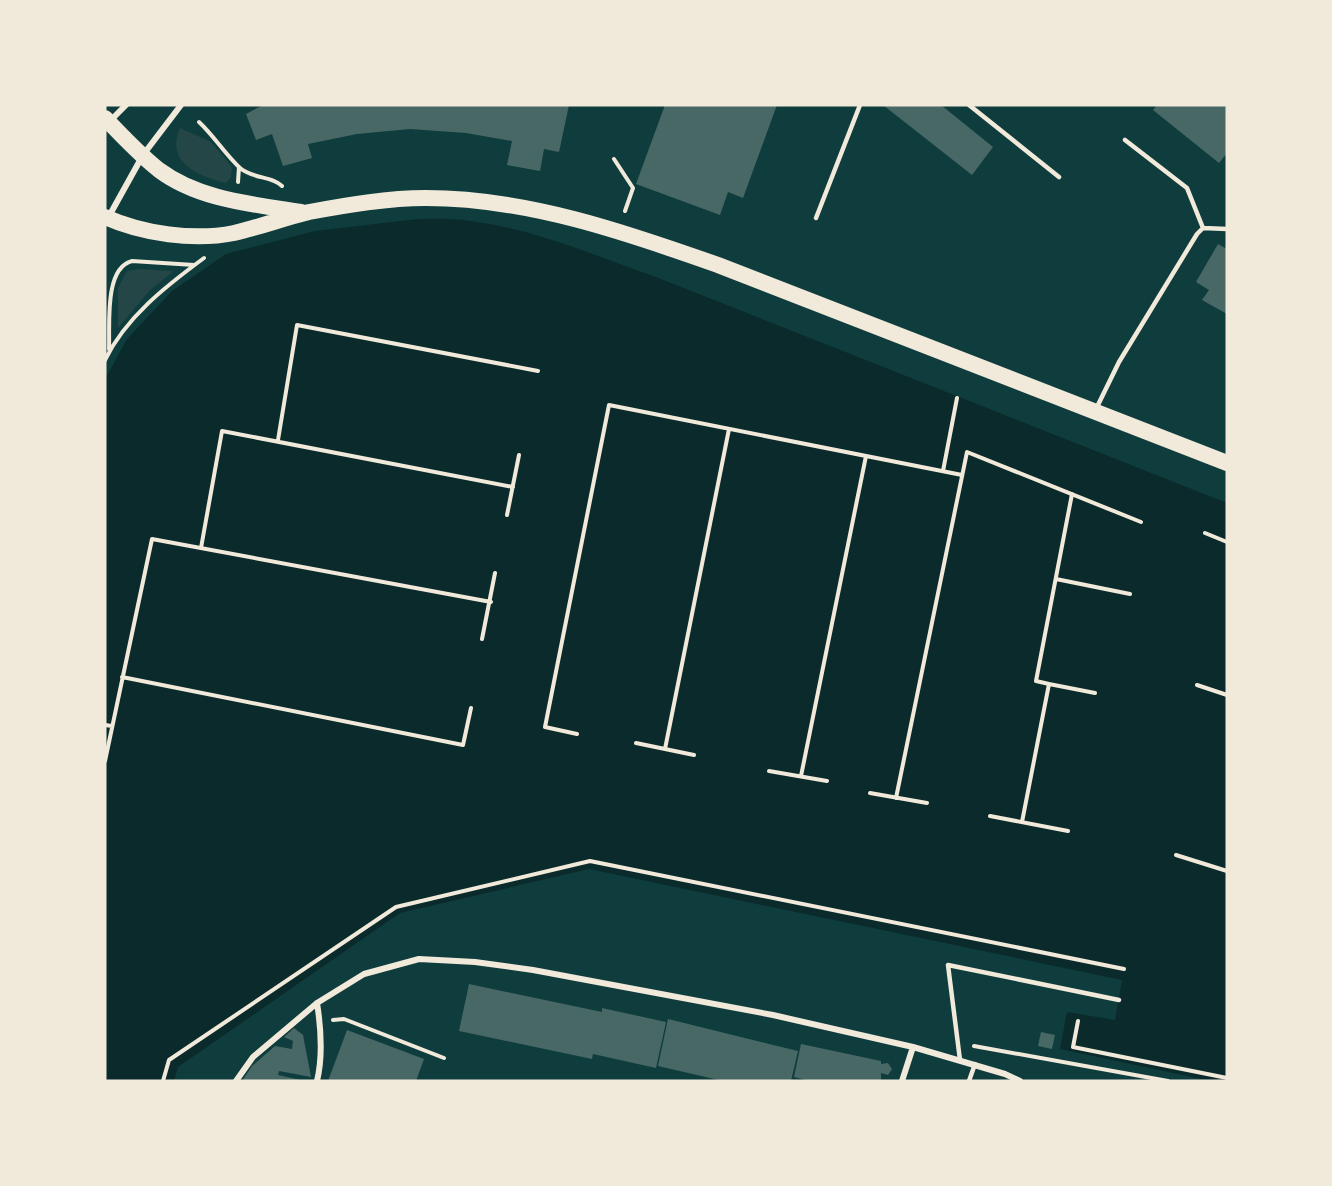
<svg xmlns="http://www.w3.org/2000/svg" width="1332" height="1186" font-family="Mulish,sans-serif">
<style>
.green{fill:#244646}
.water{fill:#0a2a2b}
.building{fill:#486865}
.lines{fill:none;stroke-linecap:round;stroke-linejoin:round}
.path{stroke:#f1e9da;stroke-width:4}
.service{stroke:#f1e9da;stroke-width:4.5}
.minor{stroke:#f1e9da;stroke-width:6}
.trunk{stroke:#f1e9da;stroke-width:16}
</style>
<rect width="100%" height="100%" fill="#0f3d3e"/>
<path class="green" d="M 180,128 L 211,142 L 228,162 L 232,168 L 231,177 L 226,183 C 198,176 165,162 180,128 Z
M 138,269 L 174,271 L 150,290 L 118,328 L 118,288 L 127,271 Z"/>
<path class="water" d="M 418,219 C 435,219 453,218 470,221 C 534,229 596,256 656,277 L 1227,503 L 1227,1081 L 1211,1081 L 1060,1049 L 1067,1012 L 1115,1020 L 1122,980 L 589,869 L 400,913 L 178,1067 L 174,1081 L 105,1081 L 105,379 L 127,339 L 172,291 L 226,254 L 315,231 Z"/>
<path class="building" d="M 263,105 L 569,105 L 559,152 L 544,149 L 540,171 L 507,165 L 512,141 L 466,133 L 410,129 L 357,134 L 308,144 L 312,158 L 283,166 L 272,134 L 256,140 L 246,114 Z
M 665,105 L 777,105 L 743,198 L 728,192 L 720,215 L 636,184 Z
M 883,105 L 941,105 L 993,147 L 972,175 Z
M 1157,105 L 1227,105 L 1227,153 L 1219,163 L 1153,110 Z
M 1218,244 L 1227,249 L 1227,314 L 1202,300 L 1209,290 L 1196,282 Z
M 469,984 L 602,1012 L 602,1008 L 666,1022 L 656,1068 L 593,1054 L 592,1059 L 459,1031 Z
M 668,1019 L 798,1051 L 791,1081 L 723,1081 L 658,1066 Z
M 294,1028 L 303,1035 L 311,1077 L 279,1071 L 278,1075 L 305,1081 L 242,1081 L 252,1066 L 275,1046 L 292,1049 L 293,1041 L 284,1037 Z
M 347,1030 L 424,1059 L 416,1081 L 328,1081 Z
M 1041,1032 L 1055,1035 L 1052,1049 L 1038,1046 Z
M 801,1044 L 881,1061 L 881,1064 L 888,1063 L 892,1069 L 888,1075 L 881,1073 L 881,1081 L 810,1081 L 794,1077 Z"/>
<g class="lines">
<path class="path" d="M 199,122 C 214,136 225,154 240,168 C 253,179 272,176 282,186
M 614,159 L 633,188 L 625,211
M 238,182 L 239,167
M 109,349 C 110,325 104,268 132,261 L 194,265
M 105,360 C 126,317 166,286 204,258
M 278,440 L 297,325 L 538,371
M 943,471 L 957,398
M 507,515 L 519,455
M 1205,533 L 1227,542
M 201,548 L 222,431 L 513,487
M 1056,579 L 1130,594
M 482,639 L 495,573
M 122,677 L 463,745 L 471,708
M 1049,684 L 1095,693
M 1197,685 L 1227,695
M 105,725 L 112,726
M 577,734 L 545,727 L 609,405 L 962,475
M 636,743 L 694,755
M 665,749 L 729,429
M 105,761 L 152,539 L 491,602
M 769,771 L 827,781
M 801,776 L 866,456
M 870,793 L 927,803
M 896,798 L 967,452 L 1141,522
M 990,816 L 1068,831
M 1022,822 L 1049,684 L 1036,681 L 1072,494
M 1176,855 L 1227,871
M 333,1020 L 344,1019 L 444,1058
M 1078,1021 L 1073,1047 L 1227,1078
M 974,1046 L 1168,1081
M 163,1081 L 169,1060 L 396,907 L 590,861 L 1124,969"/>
<path class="service" d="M 969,105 L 1059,177
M 1125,140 L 1187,188 L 1203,228
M 816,218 L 860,105
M 1096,409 L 1119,362 L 1197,234 L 1203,228 L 1227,229
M 960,1060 L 948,965 L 1119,1000
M 969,1081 L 975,1064"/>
<path class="minor" d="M 110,121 L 126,105
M 108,218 L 143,155 L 181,105
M 317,1003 C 321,1028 323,1056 317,1081
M 236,1081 L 253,1057 L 317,1003 L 364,974 L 419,959 L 475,962 L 533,970 L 773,1015 L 913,1047 L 1005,1074 L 1020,1081
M 902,1081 L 913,1047"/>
<path class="trunk" d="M 105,118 C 122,136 140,155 159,170 C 199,200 253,204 301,212
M 105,217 C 143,234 194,241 234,233 C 260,227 284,218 309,212 C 347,205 388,198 426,198 C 526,198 625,232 718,265 L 1227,463"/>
</g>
<rect width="1332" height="1186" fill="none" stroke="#f1e9da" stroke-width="213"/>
</svg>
